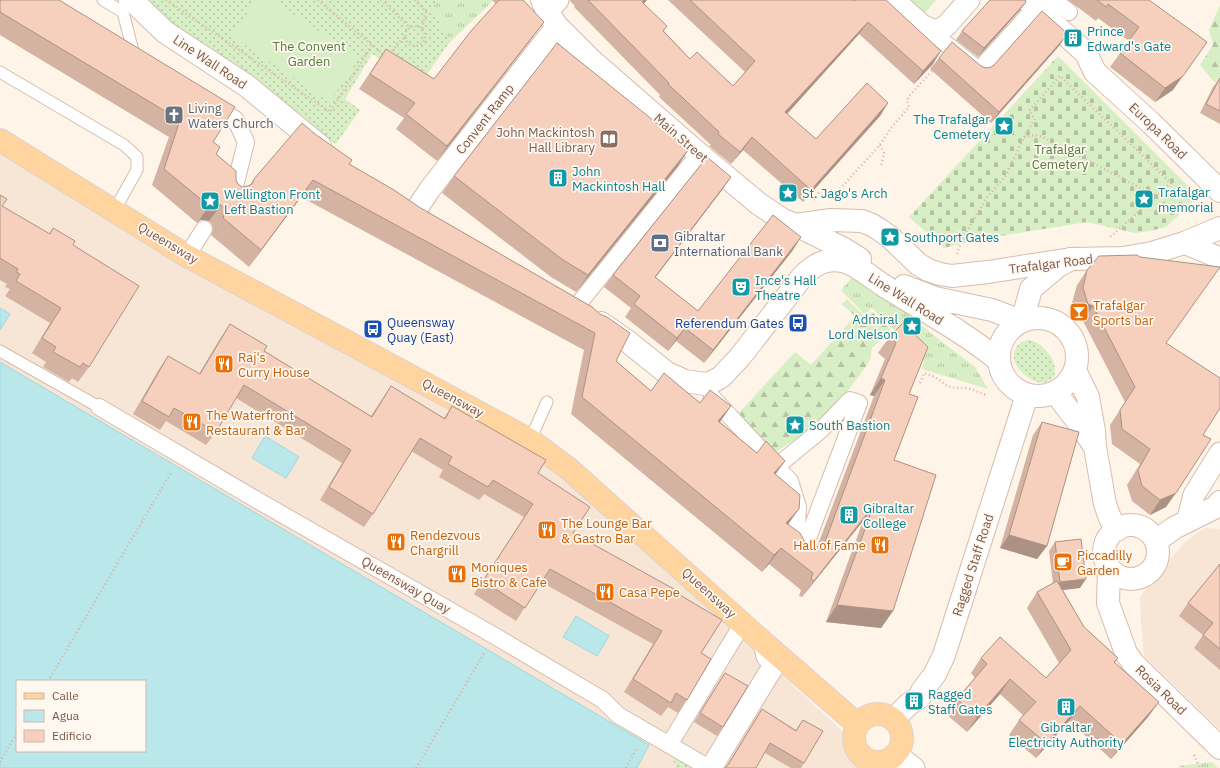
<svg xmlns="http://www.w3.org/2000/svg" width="1220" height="768" font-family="'IBM Plex Sans',sans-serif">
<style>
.residential{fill:#f7e5d6}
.grass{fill:url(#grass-tufts)}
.forest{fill:url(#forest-firs)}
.cemetery{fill:url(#cemetery-stones)}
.garden{fill:url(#garden-dots)}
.pitch{fill:#d8eec5}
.water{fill:#bae7ea;stroke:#9fd8dd;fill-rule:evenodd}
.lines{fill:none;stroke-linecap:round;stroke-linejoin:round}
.service-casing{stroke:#d4bdaf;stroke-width:13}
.pedestrian-casing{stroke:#d4bdaf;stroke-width:18}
.minor-casing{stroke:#d4bdaf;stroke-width:23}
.tertiary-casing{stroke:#d4bdaf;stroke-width:24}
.secondary-casing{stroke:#d8bcac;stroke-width:24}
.primary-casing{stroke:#ddd3d0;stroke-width:24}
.path{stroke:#dcb39f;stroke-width:2.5;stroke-dasharray:1 3;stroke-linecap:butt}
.service{stroke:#fff;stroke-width:11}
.pedestrian{stroke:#fff;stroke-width:16}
.minor{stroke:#fff;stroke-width:21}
.tertiary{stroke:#fff;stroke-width:22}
.secondary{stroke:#fff;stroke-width:22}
.primary{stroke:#ffd49f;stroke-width:22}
.wall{fill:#d4b3a3}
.shaded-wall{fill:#ac9284}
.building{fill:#f6d0bd;stroke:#ac9284}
.labels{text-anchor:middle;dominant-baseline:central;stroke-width:3.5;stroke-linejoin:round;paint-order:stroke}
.culture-label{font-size:13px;fill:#0d838f;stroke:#fff8f1;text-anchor:start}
.park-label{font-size:13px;fill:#547c3c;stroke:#fff8f1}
.street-label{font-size:13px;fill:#7c5749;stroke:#fff8f1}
.worship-label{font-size:13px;fill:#5b616d;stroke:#fff8f1;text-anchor:start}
.education-label{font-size:13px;fill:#785e54;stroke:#fff8f1;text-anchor:end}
.service-label{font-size:13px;fill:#4e5e75;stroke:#fff8f1;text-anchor:start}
.food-label{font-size:13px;fill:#c56008;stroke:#fff8f1;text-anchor:start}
.transit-label{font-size:13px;fill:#164399;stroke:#fff8f1;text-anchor:start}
</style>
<defs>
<pattern id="grass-tufts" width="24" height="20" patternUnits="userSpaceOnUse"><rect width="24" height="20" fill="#d8eec5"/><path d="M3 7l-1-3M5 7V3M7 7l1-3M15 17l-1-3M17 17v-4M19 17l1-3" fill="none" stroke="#b4c4a2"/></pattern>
<pattern id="forest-firs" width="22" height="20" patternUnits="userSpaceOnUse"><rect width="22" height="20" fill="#d8eec5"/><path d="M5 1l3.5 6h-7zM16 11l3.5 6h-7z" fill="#b4c4a2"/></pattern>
<pattern id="cemetery-stones" width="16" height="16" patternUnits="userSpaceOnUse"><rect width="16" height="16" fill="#d8eec5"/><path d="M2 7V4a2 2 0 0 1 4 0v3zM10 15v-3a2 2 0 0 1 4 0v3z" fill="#b4c4a2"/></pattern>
<pattern id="garden-dots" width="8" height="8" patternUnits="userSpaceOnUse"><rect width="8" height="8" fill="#d8eec5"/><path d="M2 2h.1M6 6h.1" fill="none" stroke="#b4c4a2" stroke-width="1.8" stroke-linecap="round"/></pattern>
</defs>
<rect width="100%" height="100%" fill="#fef4e8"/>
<path class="residential" d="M 0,148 L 566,475 L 882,768 L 637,768 L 649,745 L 0,362 Z
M 1205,528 L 1220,529 L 1220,730 L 1144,656 L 1141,622 L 1140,597 L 1162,568 L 1186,541 Z"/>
<path class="grass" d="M 437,0 L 494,0 L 450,42 L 432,9 Z
M 857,272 L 937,338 L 975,367 L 988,389 L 922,369 L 924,361 L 872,308 L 865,315 L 841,290 Z
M 1212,762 L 1218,768 L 1181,768 L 1179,766 Z"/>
<path class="forest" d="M 1220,5 L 1220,83 L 1213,81 L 1200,65 L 1213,45 L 1209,30 Z
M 847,299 L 865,317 L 872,312 L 891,330 L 872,348 L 870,361 L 847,392 L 816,426 L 774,453 L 737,415 L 795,352 L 811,365 L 855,316 L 842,304 Z"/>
<path class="cemetery" d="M 1058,56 L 1189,187 L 1195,200 L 1166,227 L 1150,231 L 1135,233 L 1087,222 L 975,240 L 944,248 L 909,217 Z"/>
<path class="garden" d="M 149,0 L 437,0 L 432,9 L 450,42 L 424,78 L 388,64 L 372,54 L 345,99 L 360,110 L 336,144 L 292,110 L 245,71 L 185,35 L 164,19 Z
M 1027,340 C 1044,340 1067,372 1048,381 C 1038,387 1022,375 1017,366 C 1010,355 1015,343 1027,340 Z
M 676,757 L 694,768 L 675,768 L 677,764 L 673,762 Z"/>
<path class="pitch" d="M 256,0 L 272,0 L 359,58 L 329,102 L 232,36 Z
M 907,0 L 936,0 L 924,14 Z"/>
<path class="water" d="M 0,308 L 10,314 L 0,330 Z
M 0,362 L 649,745 L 637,768 L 0,768 ZM 17,681 L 145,681 L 145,751 L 17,751 Z
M 265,436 L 299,457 L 286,478 L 252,458 Z
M 576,616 L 609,636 L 597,656 L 563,637 Z"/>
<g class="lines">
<defs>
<path id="service" d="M 103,0 L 123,12 L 134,55
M 0,72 L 124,145 L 137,157 L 137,170 L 114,211
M 0,351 L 99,407
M 530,440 L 547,402
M 866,768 L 870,761"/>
<path id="pedestrian" d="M 1053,0 L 1069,12
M 925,27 L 979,70 L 1042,0
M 212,104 L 235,119 L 246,142 L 233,194
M 187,256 L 204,229
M 576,307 L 699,154
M 712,397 L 790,481 L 798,507 L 796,544 L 802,554 L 859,403 L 850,400 L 821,430 L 777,466
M 99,407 L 257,500 L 500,639 L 603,700 L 618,715 L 709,768
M 669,745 L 743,623"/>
<path id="minor" d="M 894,0 L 922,25 L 932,30 L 938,30 L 946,26 L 969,0
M 547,11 L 558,0
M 414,213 L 430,189 L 557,26
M 1184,243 L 1220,258
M 1187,522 L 1194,495 L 1220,453
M 896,754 L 914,768
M 711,768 L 774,665 L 767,656 L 764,643"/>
<path id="tertiary" d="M 130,0 L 135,3 L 165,32 L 247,86 L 320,146
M 542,0 L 547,11 L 557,26 L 590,59 L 699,154 L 759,204 L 783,220 L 796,225 L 831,220 L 862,221 L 872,225 L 880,230 L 890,237 L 918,264 L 928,270 L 940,274 L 952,276 L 988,272 L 1071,259
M 1027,0 L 1086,53 L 1095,72 L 1151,123 L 1220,191
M 796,225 L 844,249 L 860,259
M 904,286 L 935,298 L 992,310 L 1021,321
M 601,323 L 627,341 L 667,373 L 685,381 L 705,384 L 712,382 L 721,377 L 740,357 L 802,277 C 813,265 825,258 842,261 C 855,263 874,280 886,287 C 924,311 964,332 998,360"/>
<path id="secondary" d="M999 357a39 39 0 1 1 78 0a39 39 0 1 1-78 0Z
M 1029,319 L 1026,307 L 1031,289 L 1046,276 L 1058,266 L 1071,259 L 1123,258 L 1152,253 L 1184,243 L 1220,228
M 1075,370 L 1088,397 L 1094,431 L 1095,447 L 1105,504 L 1110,518 L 1117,530
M 1055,392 L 1081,426 L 1093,444
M1104 552a27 27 0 1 1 54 0a27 27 0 1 1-54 0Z
M 1156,541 L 1174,528 L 1216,507 L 1220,502
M 1109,568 L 1108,603 L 1126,653 L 1133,663 L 1220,748
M 894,719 L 909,704 L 920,697 L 922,691 L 935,674 L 944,655 L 1027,395"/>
<path id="primary" d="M 0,140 L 187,256 L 530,440 L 569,469 L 764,643 L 857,724
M854 738a24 24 0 1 1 48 0a24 24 0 1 1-48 0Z"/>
</defs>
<use href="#service" class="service-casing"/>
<use href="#pedestrian" class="pedestrian-casing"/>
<use href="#minor" class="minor-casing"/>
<use href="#tertiary" class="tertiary-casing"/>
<use href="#secondary" class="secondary-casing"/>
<use href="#primary" class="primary-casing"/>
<path class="path" d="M 166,0 L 330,112 L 372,45
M 318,0 L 384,55
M 381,0 L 410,28
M 415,0 L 426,12 L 422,29
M405 36a10 10 0 1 1 20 0a10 10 0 1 1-20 0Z
M 390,54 L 397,44 L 406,36
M 1024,137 L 1035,119 L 1029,111 L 1060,76 L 1171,183 L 1110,237
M 880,145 L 884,153 L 881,166
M 814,200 L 820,191 L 837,192 L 880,145 L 891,128 L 909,107 L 907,101 L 909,96 L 934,69
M 957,254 L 960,245 L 976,215 L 988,196 L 1005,177 L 1024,137 L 1035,135 L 1043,137 L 1156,196
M 920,383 L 924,373 L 935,377 L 947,386 L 955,388 L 968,388 L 986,395
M 48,681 L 172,471
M 1194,755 L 1200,768
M 0,762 L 17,733
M 416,768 L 485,652
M 626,768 L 637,748"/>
<use href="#service" class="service"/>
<use href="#pedestrian" class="pedestrian"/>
<use href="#minor" class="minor"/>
<use href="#tertiary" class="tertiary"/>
<use href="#secondary" class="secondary"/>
<use href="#primary" class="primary"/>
</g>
<path class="wall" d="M 0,0 L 213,142 L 216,154 L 238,184 L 242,187 L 248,186 L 250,185 L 254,179 L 349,164 L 419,207 L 592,307 L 616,361 L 651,391 L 700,403 L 731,406 L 720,422 L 757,453 L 785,461 L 776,474 L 788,524 L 810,546 L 817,547 L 874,396 L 870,395 L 885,359 L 878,353 L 890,336 L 903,323 L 909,394 L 894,460 L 893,611 L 881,628 L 826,622 L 863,521 L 802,597 L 799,596 L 801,590 L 769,564 L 762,572 L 571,414 L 584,350 L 301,197 L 249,267 L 211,235 L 213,229 L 212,224 L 209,221 L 204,220 L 200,220 L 197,223 L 152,185 L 169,137 L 0,35 Z
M 492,0 L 523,0 L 533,37 L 437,161 L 396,129 L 404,118 L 359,89 L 386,49 L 434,79 L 496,4 Z
M 570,0 L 647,0 L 644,4 L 664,31 L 690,59 L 733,86 L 745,72 L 668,0 L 853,0 L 933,64 L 914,84 L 859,34 L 787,114 L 816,139 L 888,103 L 880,116 L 803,202 L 743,150 L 731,164 L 709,146 L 711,145 L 659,97 L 660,95 L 574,7 L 575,6 L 570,1 Z
M 1068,0 L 1149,0 L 1173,90 L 1155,102 L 1110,67 L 1129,41 L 1098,18 L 1096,21 Z
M 1026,2 L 1020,10 L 978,57 L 956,40 L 962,31 Z
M 1059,46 L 991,123 L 930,69 L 939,58 L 981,66 L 986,68 L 991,67 Z
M 1220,78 L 1220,124 L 1200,113 L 1213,87 Z
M 678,166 L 576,292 L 551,277 L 442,193 L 454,176 Z
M 731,177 L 722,190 L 655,277 L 698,311 L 793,250 L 704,363 L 676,341 L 668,351 L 625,317 L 631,308 L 604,287 L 613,275 Z
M 0,195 L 2,206 L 49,234 L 53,228 L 73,245 L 89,367 L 78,382 L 72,378 L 69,382 L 43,367 L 46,362 L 32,353 L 50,323 L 5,296 L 10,289 L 5,287 L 7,284 L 0,280 Z
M 1087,270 L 1166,343 L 1203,435 L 1166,507 L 1150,515 L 1132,501 L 1127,485 L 1140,464 L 1112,444 L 1110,425 L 1125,402 L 1083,321 L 1077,319 L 1072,303 L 1077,285 Z
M 230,324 L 264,351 L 371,416 L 382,399 L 391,386 L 444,418 L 452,406 L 538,473 L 573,533 L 680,595 L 701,653 L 687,700 L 678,713 L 668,707 L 661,716 L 624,692 L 653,644 L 541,582 L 516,621 L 474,594 L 524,517 L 484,494 L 479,500 L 439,477 L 443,470 L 411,451 L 373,514 L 364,527 L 320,500 L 342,463 L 236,398 L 216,432 L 206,445 L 166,421 L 160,430 L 133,414 L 159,369 L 168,356 L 199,374 L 221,337 Z
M 1042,422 L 1047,546 L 1037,559 L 1000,548 L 1033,435 Z
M 1055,542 L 1080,588 L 1063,590 L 1084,627 L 1118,658 L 1115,663 L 1148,717 L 1111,759 L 1069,721 L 1036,758 L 1009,735 L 1019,720 L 1023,715 L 1000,694 L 967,732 L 946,714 L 957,699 L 975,678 L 971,673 L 981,658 L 1046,678 L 1059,663 L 1027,608 L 1037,592 L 1053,583 L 1049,551 Z
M 1220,564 L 1220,670 L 1194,648 L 1203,635 L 1179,616 L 1188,603 Z
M 725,673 L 723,727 L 717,736 L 694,722 L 719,682 Z
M 762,709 L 796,730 L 803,720 L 804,763 L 801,768 L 791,768 L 765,753 L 726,767 L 756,718 Z"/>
<path class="shaded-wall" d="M 644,0 L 647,0 L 633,14 L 642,2 Z
M 1026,2 L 1020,10 L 978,57 L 984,48 Z
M 544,22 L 533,37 L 437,161 L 447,146 Z
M 868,22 L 859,34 L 777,125 L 785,112 Z
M 1068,34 L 1059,46 L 991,123 L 999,112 Z
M 1207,42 L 1173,90 L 1155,102 L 1165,88 Z
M 941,51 L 933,64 L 914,84 L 923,71 Z
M 888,103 L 880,116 L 803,202 L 811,190 Z
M 752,137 L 743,150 L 731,164 L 740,152 Z
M 689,149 L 678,166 L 576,292 L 588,275 Z
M 731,177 L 722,190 L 646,290 L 655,277 Z
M 313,180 L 301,197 L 249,267 L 261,250 Z
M 216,203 L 221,205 L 209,221 L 204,220 L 200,220 L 197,223 L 209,206 L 212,204 Z
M 801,237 L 793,250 L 704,363 L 713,350 Z
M 1088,304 L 1093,306 L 1083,321 L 1077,319 Z
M 685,328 L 676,341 L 668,351 L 677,338 Z
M 881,378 L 885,380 L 874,396 L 870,395 Z
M 731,406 L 719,423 L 718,421 Z
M 785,461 L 773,477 L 774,473 Z
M 1176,493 L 1166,507 L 1150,515 L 1160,500 Z
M 874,505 L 863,521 L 802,597 L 814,581 Z
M 799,509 L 787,526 L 786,523 Z
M 1009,535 L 1047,546 L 1037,559 L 1000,548 Z
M 781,548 L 769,564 L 762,572 L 774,555 Z
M 1086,579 L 1080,588 L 1054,591 L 1060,582 Z
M 837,605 L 893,611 L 881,628 L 826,622 Z
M 1010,679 L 1000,694 L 967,732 L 977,717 Z
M 1159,702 L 1148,717 L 1111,759 L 1122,744 Z
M 1080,706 L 1069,721 L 1036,758 L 1046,743 Z"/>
<path class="building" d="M 0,0 L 59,0 L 235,107 L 213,142 L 220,147 L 216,154 L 236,171 L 236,180 L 238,184 L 242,187 L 248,186 L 252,184 L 254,179 L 302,123 L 315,134 L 352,160 L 349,164 L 394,190 L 419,207 L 592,307 L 600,314 L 607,317 L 630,333 L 616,361 L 651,391 L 664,373 L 700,403 L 710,390 L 731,406 L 718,421 L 757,453 L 766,441 L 785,461 L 774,473 L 800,495 L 799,509 L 786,523 L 800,533 L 805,542 L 810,546 L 816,546 L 822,550 L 885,380 L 881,378 L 896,343 L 890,336 L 903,323 L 928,347 L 909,394 L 918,397 L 894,460 L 936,475 L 893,611 L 837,605 L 874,505 L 814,581 L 811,579 L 813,573 L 781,548 L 774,555 L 582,397 L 595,333 L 313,180 L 261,250 L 223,218 L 225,212 L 224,208 L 221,205 L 216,203 L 212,204 L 209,206 L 164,169 L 180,120 L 0,12 Z
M 499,0 L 523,0 L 544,22 L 447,146 L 406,114 L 415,103 L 370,74 L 386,49 L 434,79 L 471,31 Z
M 588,0 L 644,0 L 642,2 L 667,26 L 663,31 L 690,59 L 697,52 L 733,86 L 755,61 L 690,0 L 853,0 L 854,1 L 856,0 L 886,0 L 941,51 L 923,71 L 868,22 L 785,112 L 816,139 L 867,83 L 888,103 L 811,190 L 752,137 L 740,152 L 718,134 L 719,132 L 668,84 L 669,83 Z
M 990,0 L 1025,0 L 1026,2 L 984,48 L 962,31 Z
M 1097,0 L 1149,0 L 1207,42 L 1183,76 L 1165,88 L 1120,53 L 1139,27 L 1108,4 L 1106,7 Z
M 1042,11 L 1068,34 L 999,112 L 939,58 L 952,42 L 981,66 L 986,68 L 991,67 L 994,65 Z
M 557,43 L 689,149 L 588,275 L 563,260 L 454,176 Z
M 1220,78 L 1220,111 L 1206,104 Z
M 707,157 L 731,177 L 655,277 L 698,311 L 773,215 L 801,237 L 713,350 L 685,328 L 677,338 L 634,304 L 640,296 L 613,275 Z
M 0,195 L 7,199 L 2,206 L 50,234 L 53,228 L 75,241 L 73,245 L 139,286 L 89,367 L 83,363 L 80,367 L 53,352 L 56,347 L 42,338 L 61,308 L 16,281 L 20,274 L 16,272 L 18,269 L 0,258 Z
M 1137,255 L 1140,257 L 1220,267 L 1166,343 L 1220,378 L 1220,408 L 1203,435 L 1211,439 L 1176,493 L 1160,500 L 1142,486 L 1138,470 L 1150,449 L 1122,429 L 1120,410 L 1135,387 L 1093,306 L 1088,304 L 1083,288 L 1087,270 L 1099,256 Z
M 230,324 L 267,346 L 264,351 L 372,417 L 391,386 L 445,419 L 452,406 L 546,460 L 538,473 L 590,507 L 573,533 L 681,593 L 680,595 L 722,620 L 701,653 L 711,659 L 687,700 L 676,693 L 671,703 L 633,679 L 662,631 L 550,569 L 525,608 L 483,581 L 533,504 L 493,480 L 488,487 L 448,464 L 452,457 L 420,438 L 373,514 L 329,487 L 351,450 L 244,385 L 216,432 L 174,408 L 169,417 L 142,401 L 168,356 L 200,374 Z
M 1042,422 L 1079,432 L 1047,546 L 1009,535 Z
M 1081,539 L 1086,579 L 1060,582 L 1055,542 Z
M 1220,564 L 1220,649 L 1203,635 L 1213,623 L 1188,603 Z
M 1057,581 L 1084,627 L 1118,658 L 1114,662 L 1159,702 L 1122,744 L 1080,706 L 1046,743 L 1019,720 L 1036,702 L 1010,679 L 977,717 L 957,699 L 987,664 L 981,658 L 1000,637 L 1046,678 L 1071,650 L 1037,592 Z
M 725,673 L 748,686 L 723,727 L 700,713 Z
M 762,709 L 796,731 L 803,720 L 823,731 L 804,763 L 770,743 L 756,768 L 725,768 L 728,765 Z"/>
<defs>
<symbol id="building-square" viewBox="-11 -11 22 22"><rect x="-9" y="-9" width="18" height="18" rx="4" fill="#0f9aa8" stroke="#fff8f1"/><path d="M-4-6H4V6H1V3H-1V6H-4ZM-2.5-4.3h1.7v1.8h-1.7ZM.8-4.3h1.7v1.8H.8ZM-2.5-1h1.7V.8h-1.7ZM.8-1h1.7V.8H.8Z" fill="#fff"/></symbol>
<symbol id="church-square" viewBox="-11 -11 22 22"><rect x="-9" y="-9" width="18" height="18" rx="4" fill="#6b7280" stroke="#fff8f1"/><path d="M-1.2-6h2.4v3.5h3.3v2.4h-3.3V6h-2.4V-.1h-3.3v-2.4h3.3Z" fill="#fff"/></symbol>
<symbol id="sight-square" viewBox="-11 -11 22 22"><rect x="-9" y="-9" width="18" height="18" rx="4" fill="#0f9aa8" stroke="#fff8f1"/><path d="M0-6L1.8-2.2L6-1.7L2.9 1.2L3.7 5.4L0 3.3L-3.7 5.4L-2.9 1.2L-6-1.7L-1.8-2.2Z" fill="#fff"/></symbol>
<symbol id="library-square" viewBox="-11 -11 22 22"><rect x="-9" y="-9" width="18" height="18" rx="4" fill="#8d6e63" stroke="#fff8f1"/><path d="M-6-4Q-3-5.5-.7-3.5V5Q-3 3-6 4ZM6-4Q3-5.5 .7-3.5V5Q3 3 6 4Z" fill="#fff"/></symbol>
<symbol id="bank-square" viewBox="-11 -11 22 22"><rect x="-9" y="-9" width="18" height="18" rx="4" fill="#5c6f8a" stroke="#fff8f1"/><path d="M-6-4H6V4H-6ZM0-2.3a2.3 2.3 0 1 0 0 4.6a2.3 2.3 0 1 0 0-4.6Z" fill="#fff"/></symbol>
<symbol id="theatre-square" viewBox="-11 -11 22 22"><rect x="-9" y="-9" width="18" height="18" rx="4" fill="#0f9aa8" stroke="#fff8f1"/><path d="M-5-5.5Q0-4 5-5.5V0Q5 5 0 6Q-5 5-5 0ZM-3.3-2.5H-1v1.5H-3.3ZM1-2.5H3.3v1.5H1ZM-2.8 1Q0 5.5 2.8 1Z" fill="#fff"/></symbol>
<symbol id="bar-square" viewBox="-11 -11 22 22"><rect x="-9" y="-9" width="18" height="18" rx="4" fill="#e8710a" stroke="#fff8f1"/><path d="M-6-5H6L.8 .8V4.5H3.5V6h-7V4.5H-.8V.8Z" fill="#fff"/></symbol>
<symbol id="bus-square" viewBox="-11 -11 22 22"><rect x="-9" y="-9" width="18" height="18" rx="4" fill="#1a4fb4" stroke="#fff8f1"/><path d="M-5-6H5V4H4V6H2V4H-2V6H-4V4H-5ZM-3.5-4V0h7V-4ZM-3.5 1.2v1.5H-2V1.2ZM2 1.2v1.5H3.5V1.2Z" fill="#fff"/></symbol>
<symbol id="restaurant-square" viewBox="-11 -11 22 22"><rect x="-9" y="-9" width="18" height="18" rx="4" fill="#e8710a" stroke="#fff8f1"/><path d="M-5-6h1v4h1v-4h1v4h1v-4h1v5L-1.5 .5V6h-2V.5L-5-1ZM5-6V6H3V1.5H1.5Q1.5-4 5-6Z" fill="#fff"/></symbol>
<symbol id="cafe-square" viewBox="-11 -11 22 22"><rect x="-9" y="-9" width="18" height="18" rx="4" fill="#e8710a" stroke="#fff8f1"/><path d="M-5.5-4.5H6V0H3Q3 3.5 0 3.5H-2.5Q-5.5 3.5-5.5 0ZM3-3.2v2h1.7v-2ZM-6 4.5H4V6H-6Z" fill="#fff"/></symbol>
</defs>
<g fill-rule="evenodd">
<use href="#building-square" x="1062" y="27" width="22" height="22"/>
<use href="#church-square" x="163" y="104" width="22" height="22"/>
<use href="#sight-square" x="993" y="115" width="22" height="22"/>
<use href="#library-square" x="598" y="128" width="22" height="22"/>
<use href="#building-square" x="547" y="167" width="22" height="22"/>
<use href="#sight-square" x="777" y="182" width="22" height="22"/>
<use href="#sight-square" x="1133" y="188" width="22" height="22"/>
<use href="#sight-square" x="199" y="190" width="22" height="22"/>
<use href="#sight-square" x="879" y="226" width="22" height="22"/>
<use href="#bank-square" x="649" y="232" width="22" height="22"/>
<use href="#theatre-square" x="730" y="276" width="22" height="22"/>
<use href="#bar-square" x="1068" y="301" width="22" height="22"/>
<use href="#bus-square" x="787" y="312" width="22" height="22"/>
<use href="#sight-square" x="901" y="315" width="22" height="22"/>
<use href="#bus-square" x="362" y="318" width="22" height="22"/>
<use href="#restaurant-square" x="213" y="353" width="22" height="22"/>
<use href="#restaurant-square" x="181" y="411" width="22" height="22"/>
<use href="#sight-square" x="784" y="414" width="22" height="22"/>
<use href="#building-square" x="838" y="504" width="22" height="22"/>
<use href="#restaurant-square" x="536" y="519" width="22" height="22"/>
<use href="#restaurant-square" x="385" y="531" width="22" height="22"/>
<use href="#restaurant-square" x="869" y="534" width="22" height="22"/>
<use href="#cafe-square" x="1052" y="551" width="22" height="22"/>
<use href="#restaurant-square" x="446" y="563" width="22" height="22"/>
<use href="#restaurant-square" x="594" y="581" width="22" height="22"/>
<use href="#building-square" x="903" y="690" width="22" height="22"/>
<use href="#building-square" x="1055" y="696" width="22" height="22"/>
</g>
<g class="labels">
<g class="culture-label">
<text x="1087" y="31">Prince<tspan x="1087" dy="15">Edward's Gate</tspan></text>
<text x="990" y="119" text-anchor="end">The Trafalgar<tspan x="990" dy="15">Cemetery</tspan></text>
<text x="572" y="171">John<tspan x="572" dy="15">Mackintosh Hall</tspan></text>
<text x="1158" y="192">Trafalgar<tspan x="1158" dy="15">memorial</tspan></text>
<text x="802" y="193">St. Jago's Arch</text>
<text x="224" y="194">Wellington Front<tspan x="224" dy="15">Left Bastion</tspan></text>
<text x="904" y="237">Southport Gates</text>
<text x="755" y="280">Ince's Hall<tspan x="755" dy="15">Theatre</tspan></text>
<text x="898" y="319" text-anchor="end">Admiral<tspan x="898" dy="15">Lord Nelson</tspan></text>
<text x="809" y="425">South Bastion</text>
<text x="863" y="508">Gibraltar<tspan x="863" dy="15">College</tspan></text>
<text x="928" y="694">Ragged<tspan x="928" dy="15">Staff Gates</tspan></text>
<text x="1066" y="727" text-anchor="middle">Gibraltar<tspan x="1066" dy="15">Electricity Authority</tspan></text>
</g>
<g class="park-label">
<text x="309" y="46">The Convent<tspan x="309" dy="15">Garden</tspan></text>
<text x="1060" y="149">Trafalgar<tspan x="1060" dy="15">Cemetery</tspan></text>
</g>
<g class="street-label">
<text transform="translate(210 62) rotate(34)">Line Wall Road</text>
<text transform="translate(485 119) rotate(-52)">Convent Ramp</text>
<text transform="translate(1158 131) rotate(44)">Europa Road</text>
<text transform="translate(681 138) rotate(41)">Main Street</text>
<text transform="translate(168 243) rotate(31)">Queensway</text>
<text transform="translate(1051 264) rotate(-7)">Trafalgar Road</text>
<text transform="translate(906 299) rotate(32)">Line Wall Road</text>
<text transform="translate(453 398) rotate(28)">Queensway</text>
<text transform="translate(973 565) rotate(-72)">Ragged Staff Road</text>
<text transform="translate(406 585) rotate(30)">Queensway Quay</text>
<text transform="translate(709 593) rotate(42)">Queensway</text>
<text transform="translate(1161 690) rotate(44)">Rosia Road</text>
</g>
<g class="worship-label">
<text x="188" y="108">Living<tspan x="188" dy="15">Waters Church</tspan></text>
</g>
<g class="education-label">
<text x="595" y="132">John Mackintosh<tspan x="595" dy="15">Hall Library</tspan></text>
</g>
<g class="service-label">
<text x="674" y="236">Gibraltar<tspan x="674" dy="15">International Bank</tspan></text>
</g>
<g class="food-label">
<text x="1093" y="305">Trafalgar<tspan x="1093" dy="15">Sports bar</tspan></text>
<text x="238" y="357">Raj's<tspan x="238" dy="15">Curry House</tspan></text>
<text x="206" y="415">The Waterfront<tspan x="206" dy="15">Restaurant &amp; Bar</tspan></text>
<text x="561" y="523">The Lounge Bar<tspan x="561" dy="15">&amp; Gastro Bar</tspan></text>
<text x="410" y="535">Rendezvous<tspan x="410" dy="15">Chargrill</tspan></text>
<text x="866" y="545" text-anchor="end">Hall of Fame</text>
<text x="1077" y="555">Piccadilly<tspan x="1077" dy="15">Garden</tspan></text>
<text x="471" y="567">Moniques<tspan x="471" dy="15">Bistro &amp; Cafe</tspan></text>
<text x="619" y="592">Casa Pepe</text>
</g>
<g class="transit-label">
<text x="387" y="322">Queensway<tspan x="387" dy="15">Quay (East)</tspan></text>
<text x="784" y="323" text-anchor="end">Referendum Gates</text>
</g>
</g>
<rect x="16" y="680" width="130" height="72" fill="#fff8f1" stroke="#cbb8ae"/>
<rect x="24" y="693" width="20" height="6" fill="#ffd49f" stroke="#cbb8ae"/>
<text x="52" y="700" font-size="12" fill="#7c5749">Calle</text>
<rect x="24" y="710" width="20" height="12" fill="#bae7ea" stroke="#cbb8ae"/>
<text x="52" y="720" font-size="12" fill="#7c5749">Agua</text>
<rect x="24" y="730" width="20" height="12" fill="#f6d0bd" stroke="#cbb8ae"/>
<text x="52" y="740" font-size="12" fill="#7c5749">Edificio</text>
</svg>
